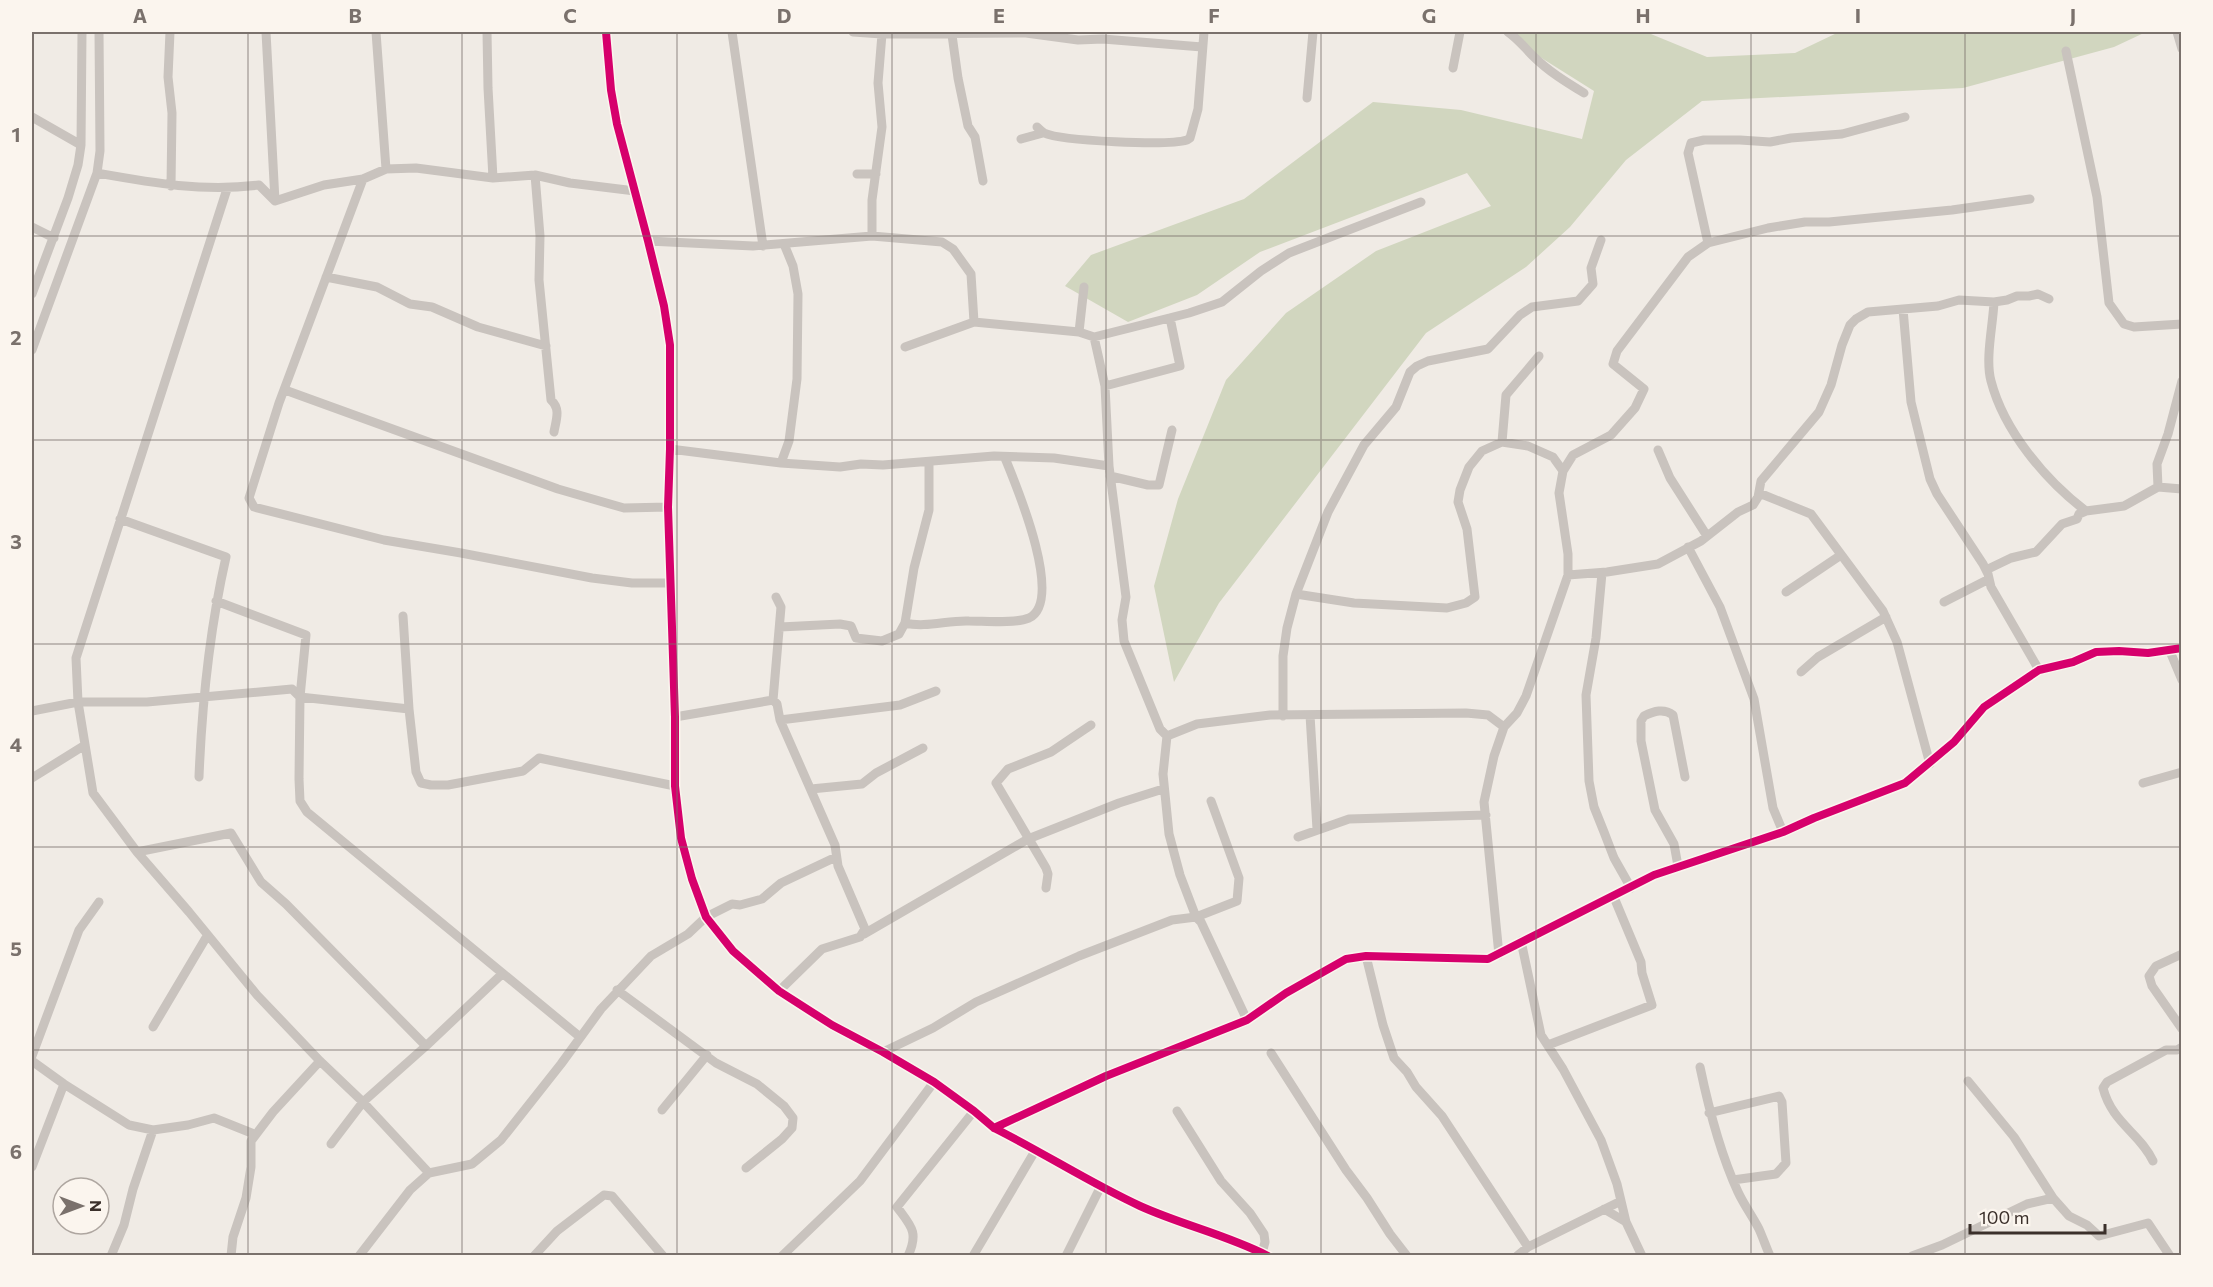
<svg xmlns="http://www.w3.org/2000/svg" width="2213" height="1287" font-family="Commissioner,sans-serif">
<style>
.green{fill:#d1d6bf}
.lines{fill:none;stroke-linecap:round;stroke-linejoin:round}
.minor{stroke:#c9c3be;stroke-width:9}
.cycleway-casing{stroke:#fbf5ee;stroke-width:11}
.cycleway{stroke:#d6006c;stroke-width:8}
.grid{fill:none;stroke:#7a716c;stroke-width:1.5;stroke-opacity:0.55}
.neatline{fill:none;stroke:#7a716c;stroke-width:2}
.grid-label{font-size:20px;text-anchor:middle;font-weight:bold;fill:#7a716c}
</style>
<rect width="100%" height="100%" fill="#f0ebe5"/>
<path class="green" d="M 1503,32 L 1646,32 L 1707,57 L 1795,53 L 1839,32 L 2146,32 L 2114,47 L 1963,88 L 1702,101 L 1626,160 L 1570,227 L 1526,267 L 1426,333 L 1219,603 L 1174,682 L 1154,586 L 1178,499 L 1226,380 L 1286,313 L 1376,251 L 1491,206 L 1467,173 L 1260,252 L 1197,295 L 1128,322 L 1065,286 L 1091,255 L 1244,199 L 1373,102 L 1461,110 L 1582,139 L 1594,91 L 1505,35 Z"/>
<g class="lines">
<path class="minor" d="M 170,32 L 168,77 L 172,113 L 171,186
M 266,32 L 275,201
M 376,32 L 386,169
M 487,32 L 488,88 L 493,178
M 606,32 L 611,90 L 617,124 L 648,241 L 664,306 L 670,345 L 670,449 L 668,507 L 675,717 L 675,786 L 681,838 L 692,879 L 706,917 L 733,951 L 779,991 L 832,1025 L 883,1052 L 934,1082 L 974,1111 L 994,1128 C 1044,1153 1090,1183 1140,1206 C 1182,1225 1227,1235 1268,1256
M 732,32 L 763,246
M 853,32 L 882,34 L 1026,33 L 1078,40 L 1103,39 L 1202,47
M 1508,32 C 1518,39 1524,47 1533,56 C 1548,71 1566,82 1584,93
M 2177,32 L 2182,49
M 952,35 L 958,78 L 968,126 L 975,137 L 983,181
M 2066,51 L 2097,197 L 2109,303 L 2124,324 L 2134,327 L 2182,324
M 1453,68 L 1460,32
M 1307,98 L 1313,32
M 32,117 L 81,145
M 1037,127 C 1039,129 1041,131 1044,133 C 1062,141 1168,146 1187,140 L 1190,138 L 1198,109 L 1204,32
M 1021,139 L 1043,133
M 97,173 C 153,183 203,192 259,185 L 275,201 L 324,185 L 363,179 L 386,169 L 416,168 L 493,178 L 535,175 L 570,183 L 635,191
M 857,174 L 876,174
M 535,175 L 540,236 L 539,280 L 551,400 C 561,409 556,420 554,432
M 363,179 L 279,403 L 249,498 L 254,507 L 384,540 L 461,553 L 592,578 L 632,583 L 670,583
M 227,189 L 76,658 L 78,702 L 93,793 L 137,852 L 189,912 L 257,995 L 320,1061 L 363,1102 L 429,1173
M 32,227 L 54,238
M 872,236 L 872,200 L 882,127 L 878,83 L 882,34
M 648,241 L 753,246 L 872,236 L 942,242 L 953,249 L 971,274 L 974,322
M 1708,243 L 1688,153 L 1691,143 L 1704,140 L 1740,140 L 1770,142 L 1791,138 L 1842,134 L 1905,117
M 784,244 L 793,266 L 798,294 L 797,379 L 789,441 L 781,463 L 840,467 L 861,464 L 883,465 L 994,456 L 1054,458 L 1109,466
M 326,277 L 377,287 L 410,304 L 432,307 L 478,327 L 546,346
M 32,294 L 68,198 L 78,165 L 81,145 L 82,32
M 1994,302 C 1993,325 1985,359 1991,381 C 2004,431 2046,481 2086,511 L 2124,506 L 2158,487 L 2182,489
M 1903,309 L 1911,402 L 1930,479 L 1937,494 L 1983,564 L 1988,574 L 1991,587 L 2039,670
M 1079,332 L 1084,287
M 1094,337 L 1105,386 L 1109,466 L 1126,597 L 1122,620 L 1124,641 L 1160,729 L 1167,736 L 1197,724 L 1270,715 L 1466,713 L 1488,715 L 1504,727
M 905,347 L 974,322 L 1079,332 L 1094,337 L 1189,313 L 1222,302 L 1261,271 L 1289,253 L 1421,202
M 32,350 L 97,173 L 100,151 L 99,32
M 1105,386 L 1180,366 L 1170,318
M 285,390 L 558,489 L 624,508 L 668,507
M 1502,442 L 1506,395 L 1539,356
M 670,449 L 781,463
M 1658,450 L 1670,478 L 1707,536
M 1110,476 L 1148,485 L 1159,485 L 1172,430
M 2158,487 L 2157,464 L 2168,434 L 2182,381
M 1759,493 L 1811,514 L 1883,611 L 1897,642 L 1930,764
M 120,519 L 226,557 C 209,632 202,701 199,777
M 1688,547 L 1720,607 L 1754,699 L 1773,808 L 1783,832
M 1986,570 L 2011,558 L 2036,552 L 2062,524 L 2077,519 L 2079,514 L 2086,511
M 1602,573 L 1596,638 L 1586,695 L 1589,781 L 1594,807 L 1604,832 L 1614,858 L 1631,888
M 1568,575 L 1607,572 L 1658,564 L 1701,541 L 1738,512 L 1753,505 L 1758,497 L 1761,481 L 1819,412 L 1831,385 L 1842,345 L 1850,325 L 1856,319 L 1868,312 L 1938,306 L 1959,300 L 1994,302 L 2007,300 L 2017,296 L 2029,296 L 2038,294 L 2049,299
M 1786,592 L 1841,555
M 1296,594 L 1354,603 L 1447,608 L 1466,603 L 1475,597 L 1467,529 L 1458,502 L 1460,490 L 1469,467 L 1482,451 L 1502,442 L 1528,446 L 1553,457 L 1563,471
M 776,597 L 781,607 L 773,700 L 777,704 L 780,720 L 835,845 L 838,866 L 865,929 L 860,937 L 822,949 L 779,991
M 216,601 L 306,635 L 300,697 L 299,779 L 300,801 L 307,812 L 580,1037
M 1944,602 L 1989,579
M 403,616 L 409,709 L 416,772 L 421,783 L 431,785 L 448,785 L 523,771 L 539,758 L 675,786
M 905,623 C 926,628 948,620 969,621 C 985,621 1014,624 1029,618 C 1065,601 1016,485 1005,458
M 780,627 L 840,624 L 851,626 L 856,638 L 882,641 L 899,634 L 905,623 L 914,568 L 929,510 L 929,462
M 2169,649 L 2182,680
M 1801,672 L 1818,657 L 1886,617
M 32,711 L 78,702 L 147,702 L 292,689 L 300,697 L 409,709
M 1310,715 L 1317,829
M 1283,716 L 1283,656 L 1287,628 L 1296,594 L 1328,512 L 1364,445 L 1396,407 L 1410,372 L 1417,366 L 1428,361 L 1488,349 L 1520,315 L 1532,307 L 1578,301 L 1593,284 L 1591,268 L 1601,240
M 675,717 L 773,700
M 780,720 L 900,705 L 936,691
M 1167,736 L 1163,774 L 1169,834 L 1180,875 L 1196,917 L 1201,922 L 1247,1020
M 32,778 L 85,745
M 2143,783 L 2182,772
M 811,789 L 862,784 L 876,773 L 923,748
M 1298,837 L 1349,819 L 1486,815
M 137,852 L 231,833 L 261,882 L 286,904 L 426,1046
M 1678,866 L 1674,844 L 1655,810 L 1641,741 L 1641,721 L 1644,716 C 1654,711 1664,708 1673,715 L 1685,777
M 1046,888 L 1048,874 L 1046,868 L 996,783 L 1008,769 L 1051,752 L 1091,725
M 864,934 L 1028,839 L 1119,803 L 1163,789
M 1521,941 L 1541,1035 L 1563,1069 L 1601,1140 L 1617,1184 L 1626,1222 L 1642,1256
M 2182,954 L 2156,966 L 2149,976 L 2152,986 L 2182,1029
M 1499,955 L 1484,802 L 1494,756 L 1504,727 L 1517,713 L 1526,696 L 1568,575 L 1568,554 L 1559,493 L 1563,471 L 1573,455 L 1611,435 L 1635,408 L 1644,389 L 1613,364 L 1617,351 L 1688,257 L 1708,243 L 1768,228 L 1805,222 L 1829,222 L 1952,210 L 2030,199
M 1366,956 L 1383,1025 L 1394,1058 L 1407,1072 L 1416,1087 L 1442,1116 L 1528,1247
M 617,990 L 716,1063 L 757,1084 L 784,1106 L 793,1118 L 792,1128 L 782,1139 L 746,1168
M 153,1027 L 207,936
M 1548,1045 L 1652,1005 L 1642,973 L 1641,962 L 1613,895
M 883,1052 L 933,1028 L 976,1002 L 1079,956 L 1172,920 L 1196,917 L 1237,901 L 1239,878 L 1211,801
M 1271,1053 L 1346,1170 L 1367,1198 L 1390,1234 L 1407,1256
M 32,1056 L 79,930 L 99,902
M 32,1061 L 64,1084 L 129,1125 L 153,1130 L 188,1125 L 214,1118 L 254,1134
M 1700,1067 C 1709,1110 1720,1153 1738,1192 C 1744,1205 1753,1217 1759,1229 C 1763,1238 1766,1247 1770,1256
M 1968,1081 L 2014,1137 L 2053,1198
M 662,1110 L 707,1055
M 1177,1111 L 1221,1181 L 1250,1213 L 1264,1234 L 1265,1242 L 1262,1253
M 1709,1113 L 1779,1096 L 1782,1102 L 1786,1163 L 1776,1174 L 1733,1180
M 994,1128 L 1106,1076 L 1247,1020 L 1286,993 L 1346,959 L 1366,956 L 1488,959 L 1654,875 L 1783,832 L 1814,818 L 1905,783 L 1954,742 L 1984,707 L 2039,670 L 2073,662 L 2096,652 L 2119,651 L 2148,653 L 2182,648
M 331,1144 L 363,1102 L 426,1046 L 502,974
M 2153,1161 C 2140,1133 2112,1123 2103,1088 L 2107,1082 L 2166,1050 L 2177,1050 L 2182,1047
M 32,1167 L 64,1084
M 1604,1209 L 1626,1222
M 111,1256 L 124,1225 L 133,1189 L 153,1130
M 231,1256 L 233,1237 L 246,1198 L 251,1167 L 251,1141 L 273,1112 L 320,1061
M 359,1256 L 410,1190 L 429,1173 L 472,1164 L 501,1140 L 561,1064 L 601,1009 L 651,956 L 688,934 L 706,917 L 732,904 L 740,905 L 762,899 L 781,883 L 836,857
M 534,1256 L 557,1231 L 604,1195 L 612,1196 L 663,1256
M 782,1256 L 860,1181 L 934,1082
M 908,1256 C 919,1232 911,1226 897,1207 L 974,1111
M 973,1256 L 1035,1151
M 1066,1256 L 1101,1186
M 1517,1256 L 1528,1247 L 1621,1201
M 1912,1256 L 1942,1245 L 2027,1204 L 2053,1198 L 2069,1216 L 2087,1225 L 2099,1236 L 2148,1223 L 2170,1256"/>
<defs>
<path id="cycleway" d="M 606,32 L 611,90 L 617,124 L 648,241 L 664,306 L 670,345 L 670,449 L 668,507 L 675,717 L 675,786 L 681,838 L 692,879 L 706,917 L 733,951 L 779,991 L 832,1025 L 883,1052 L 934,1082 L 974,1111 L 994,1128 C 1044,1153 1090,1183 1140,1206 C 1182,1225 1227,1235 1268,1256
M 994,1128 L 1106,1076 L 1247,1020 L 1286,993 L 1346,959 L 1366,956 L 1488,959 L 1654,875 L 1783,832 L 1814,818 L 1905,783 L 1954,742 L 1984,707 L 2039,670 L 2073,662 L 2096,652 L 2119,651 L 2148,653 L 2182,648"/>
</defs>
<use href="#cycleway" class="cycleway-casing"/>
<use href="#cycleway" class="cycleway"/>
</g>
<path class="grid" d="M 248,32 L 248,1256M 462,32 L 462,1256M 677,32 L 677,1256M 892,32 L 892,1256M 1106,32 L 1106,1256M 1321,32 L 1321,1256M 1536,32 L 1536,1256M 1751,32 L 1751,1256M 1965,32 L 1965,1256M 32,236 L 2182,236M 32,440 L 2182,440M 32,644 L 2182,644M 32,847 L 2182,847M 32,1050 L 2182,1050"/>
<rect width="2213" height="1287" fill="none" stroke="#fbf5ee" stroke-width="66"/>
<g transform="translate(81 1206) rotate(90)"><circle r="28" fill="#fbf5ee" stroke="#aea6a0" stroke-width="1.5"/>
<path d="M0-4.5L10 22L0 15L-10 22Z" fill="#7a716c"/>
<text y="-9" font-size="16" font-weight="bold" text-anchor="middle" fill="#3b302b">N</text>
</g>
<path d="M1970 1224v9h135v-9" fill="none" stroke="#3b302b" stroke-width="3"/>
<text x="1979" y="1224" font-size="18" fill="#3b302b" stroke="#fbf5ee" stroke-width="4.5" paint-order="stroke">100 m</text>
<rect x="33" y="33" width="2147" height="1221" class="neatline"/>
<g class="grid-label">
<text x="140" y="23">A</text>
<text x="355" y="23">B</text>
<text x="570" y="23">C</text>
<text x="784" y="23">D</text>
<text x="999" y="23">E</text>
<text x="1214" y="23">F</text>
<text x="1429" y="23">G</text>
<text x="1643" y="23">H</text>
<text x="1858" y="23">I</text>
<text x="2073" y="23">J</text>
<text x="16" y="142">1</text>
<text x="16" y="345">2</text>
<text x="16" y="549">3</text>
<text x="16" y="752">4</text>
<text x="16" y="956">5</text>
<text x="16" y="1159">6</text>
</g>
</svg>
